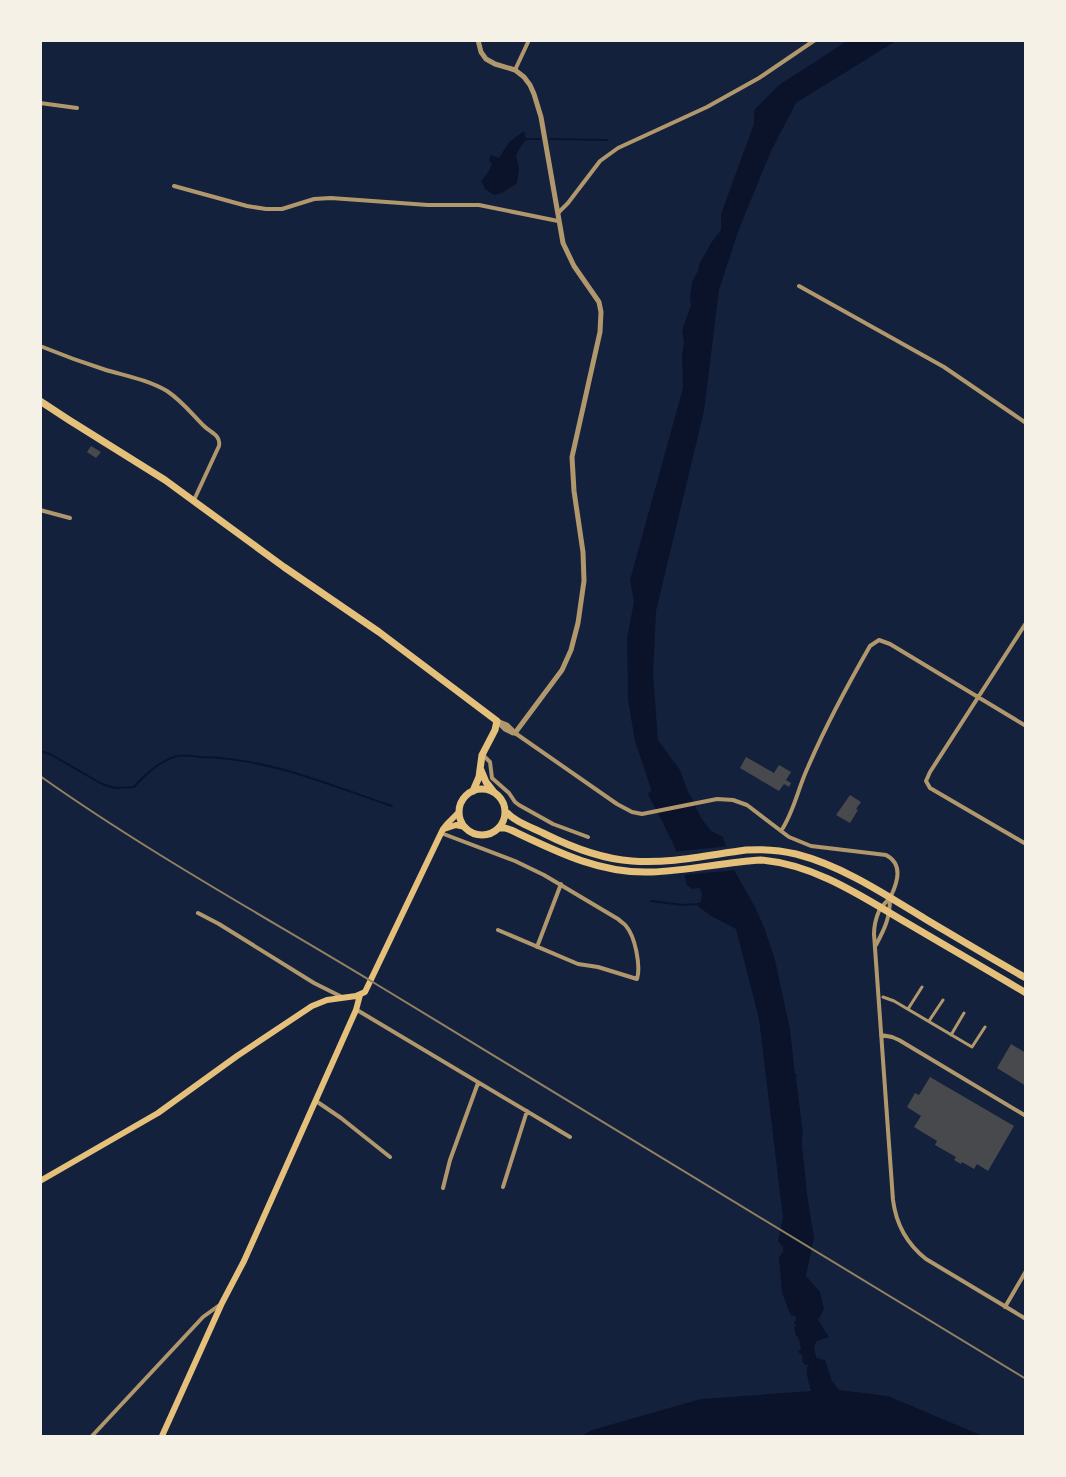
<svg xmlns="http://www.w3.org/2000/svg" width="1066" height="1477" font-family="Manrope,sans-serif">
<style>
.water{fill:#0b132b}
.pier{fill:#14213d}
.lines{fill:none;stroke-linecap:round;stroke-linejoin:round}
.stream{stroke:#0b132b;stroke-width:2}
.building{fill:#48494c}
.pedestrian{stroke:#b1986c;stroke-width:3}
.minor{stroke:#b1986c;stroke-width:4}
.tertiary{stroke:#b1986c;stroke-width:5}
.secondary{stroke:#e5c07b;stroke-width:6}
.primary{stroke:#e5c07b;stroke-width:7}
.rail{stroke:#918062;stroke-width:2}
</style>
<rect width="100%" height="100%" fill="#14213d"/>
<path class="water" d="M 847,41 L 896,41 L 796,103 L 771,151 L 739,229 L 719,290 L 704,411 L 656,611 L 653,674 L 658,740 L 680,770 L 688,792 L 696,805 L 696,808 L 702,819 L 711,831 L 723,837 L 733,868 L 754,905 L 764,927 L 775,960 L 790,1029 L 795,1074 L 798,1075 L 796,1077 L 803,1135 L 802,1137 L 802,1145 L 807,1194 L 814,1238 L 806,1276 L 820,1292 L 824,1309 L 818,1320 L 829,1337 L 817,1341 C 813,1347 814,1351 817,1358 L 825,1360 L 832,1381 L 839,1390 L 888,1396 L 983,1436 L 582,1436 L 592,1430 L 701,1399 L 811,1391 C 809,1383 805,1373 808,1365 L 805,1365 L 804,1363 L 803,1363 L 802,1355 L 798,1352 L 801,1348 L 798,1337 L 796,1336 L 794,1327 L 796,1325 L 794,1323 L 796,1320 L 795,1316 L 791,1316 L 782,1293 L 779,1257 L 783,1252 L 783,1247 L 778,1241 L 783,1218 L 759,1019 L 736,929 L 711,916 L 698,906 L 698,904 L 701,901 L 702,893 L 700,891 L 701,889 L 698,888 L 692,889 L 686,884 C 687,866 658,814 649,796 L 648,794 L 652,790 L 651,789 L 635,741 L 628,700 L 627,638 L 634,602 L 630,580 L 683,388 L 682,356 L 684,341 L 682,331 L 691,305 L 690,298 L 692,282 L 698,271 L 699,265 L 711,243 L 721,230 L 721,214 L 754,124 L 754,110 L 779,85 Z
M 524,131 L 526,139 L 520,148 L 516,156 L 519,168 L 517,183 L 502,193 L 494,195 L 485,189 L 481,181 L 487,174 L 492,164 L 489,160 L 491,155 L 499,158 L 509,142 Z"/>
<path class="pier" d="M 729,846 L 737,870 L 682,875 L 673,852 Z"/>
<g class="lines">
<path class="stream" d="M 526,139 L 540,139
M 550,139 L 607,140
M 40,751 L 50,754 L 102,784 L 115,788 L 134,787 C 146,774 157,763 174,757 C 181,754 193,756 201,757 C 268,758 329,785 392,806
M 651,901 L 683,905 L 699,904"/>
</g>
<path class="building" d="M 91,446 L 101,452 L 96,458 L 87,452 Z
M 746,757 L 774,773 L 779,765 L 791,772 L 786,780 L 791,783 L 789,787 L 784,784 L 779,791 L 740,768 Z
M 850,795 L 861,802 L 856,809 L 858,810 L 850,823 L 836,815 Z
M 1011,1044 L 1026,1053 L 1026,1086 L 997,1068 Z
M 930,1077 L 1014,1126 L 988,1171 L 977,1164 L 974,1169 L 962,1162 L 961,1164 L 954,1160 L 956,1157 L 935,1145 L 937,1141 L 914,1127 L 921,1116 L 907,1107 L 915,1093 L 919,1095 Z"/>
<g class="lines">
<path class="pedestrian" d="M 883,997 L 894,1001 L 972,1047 L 985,1027
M 908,1009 L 922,987
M 929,1021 L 943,1000
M 951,1035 L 964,1013"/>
<path class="minor" d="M 515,70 L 529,40
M 40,103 L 77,108
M 174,186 L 247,206 L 266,209 L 282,209 L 314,199 L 331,198 L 428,205 L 479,205 L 558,221
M 558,213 L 568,203 L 600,161 L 618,148 L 707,107 L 759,78 L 815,40
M 799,286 L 944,367 L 1026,423
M 40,346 C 62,355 84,363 106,370 C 127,376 148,380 167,391 C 182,401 192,414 204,426 C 211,433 221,435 219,446 L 194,500
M 40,510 L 70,518
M 1026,623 L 930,772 L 926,781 L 930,788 L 1026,844
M 515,733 L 617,804 L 632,812 L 642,814 L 717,799 L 733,800 L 747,805 L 789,837 L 811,846 L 886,855 C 903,864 898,881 891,896 C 888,901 882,905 879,911 C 876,918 874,926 874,934 L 893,1200 C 896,1224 907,1244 926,1259 L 1026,1319
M 483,755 L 490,762 L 492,778 L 509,793 L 515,802 L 519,805 L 553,824 L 588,837
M 781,831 C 794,812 798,788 808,767 C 826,725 847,686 870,646 L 879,640 L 890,644 L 1026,726
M 441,833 L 515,861 L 544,875 L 618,919 C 621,922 624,923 626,926 C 635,936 641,966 637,979 L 598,967 L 578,964 L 498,930
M 198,913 L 219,924 L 314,983 L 342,997
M 876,945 C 885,928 890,918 890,898
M 537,947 L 561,884
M 357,1010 L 570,1137
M 881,1035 L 892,1037 L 899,1040 L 1026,1116
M 316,1101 L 341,1118 L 390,1157
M 503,1187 L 527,1111
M 443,1188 L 450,1160 L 478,1083
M 1005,1307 L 1026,1271
M 92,1436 L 203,1317 L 221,1304"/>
<path class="tertiary" d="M 478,40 L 481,52 L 486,59 L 495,64 L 515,70 L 524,77 L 530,85 L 534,94 L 541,117 L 563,243 L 574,266 L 599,302 L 601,312 L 600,332 L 572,457 L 574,491 L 583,552 L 584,581 L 578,623 L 571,650 L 562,670 L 515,733
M 497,721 L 507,725 L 515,733
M 497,721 L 505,729 L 513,733"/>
<path class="secondary" d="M 444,829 L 456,825 L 465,827
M 40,1181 L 158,1113 L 237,1056 L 312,1006 L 327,1000 L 356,996 L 365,992 L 443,829 L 447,824 L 459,812
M 162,1436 L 222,1303 L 244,1261 L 356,1010 L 360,995"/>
<path class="primary" d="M 40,401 L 69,420 L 165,480 L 284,567 L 379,632 L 497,721 L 495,730 L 482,755 L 479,777 L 473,791
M 481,770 L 486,782 L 493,791
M459 812a23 23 0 1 1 46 0a23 23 0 1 1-46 0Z
M 505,811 C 515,822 531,827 545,834 C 571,847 602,859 632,861 C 669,864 708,855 746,850 C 762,849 779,850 796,854 C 843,866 886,895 927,920 C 959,939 992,959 1026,978
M 499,828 L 505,828 L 511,830 C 555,851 600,874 651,872 C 688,871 724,862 761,860 C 816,865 861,896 907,923 C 946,946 986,969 1026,993"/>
<path class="rail" d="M 40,776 C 146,851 260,914 371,981 C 589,1113 807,1246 1026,1379"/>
</g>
<rect width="1066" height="1477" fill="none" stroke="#f6f1e7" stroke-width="84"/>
</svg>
